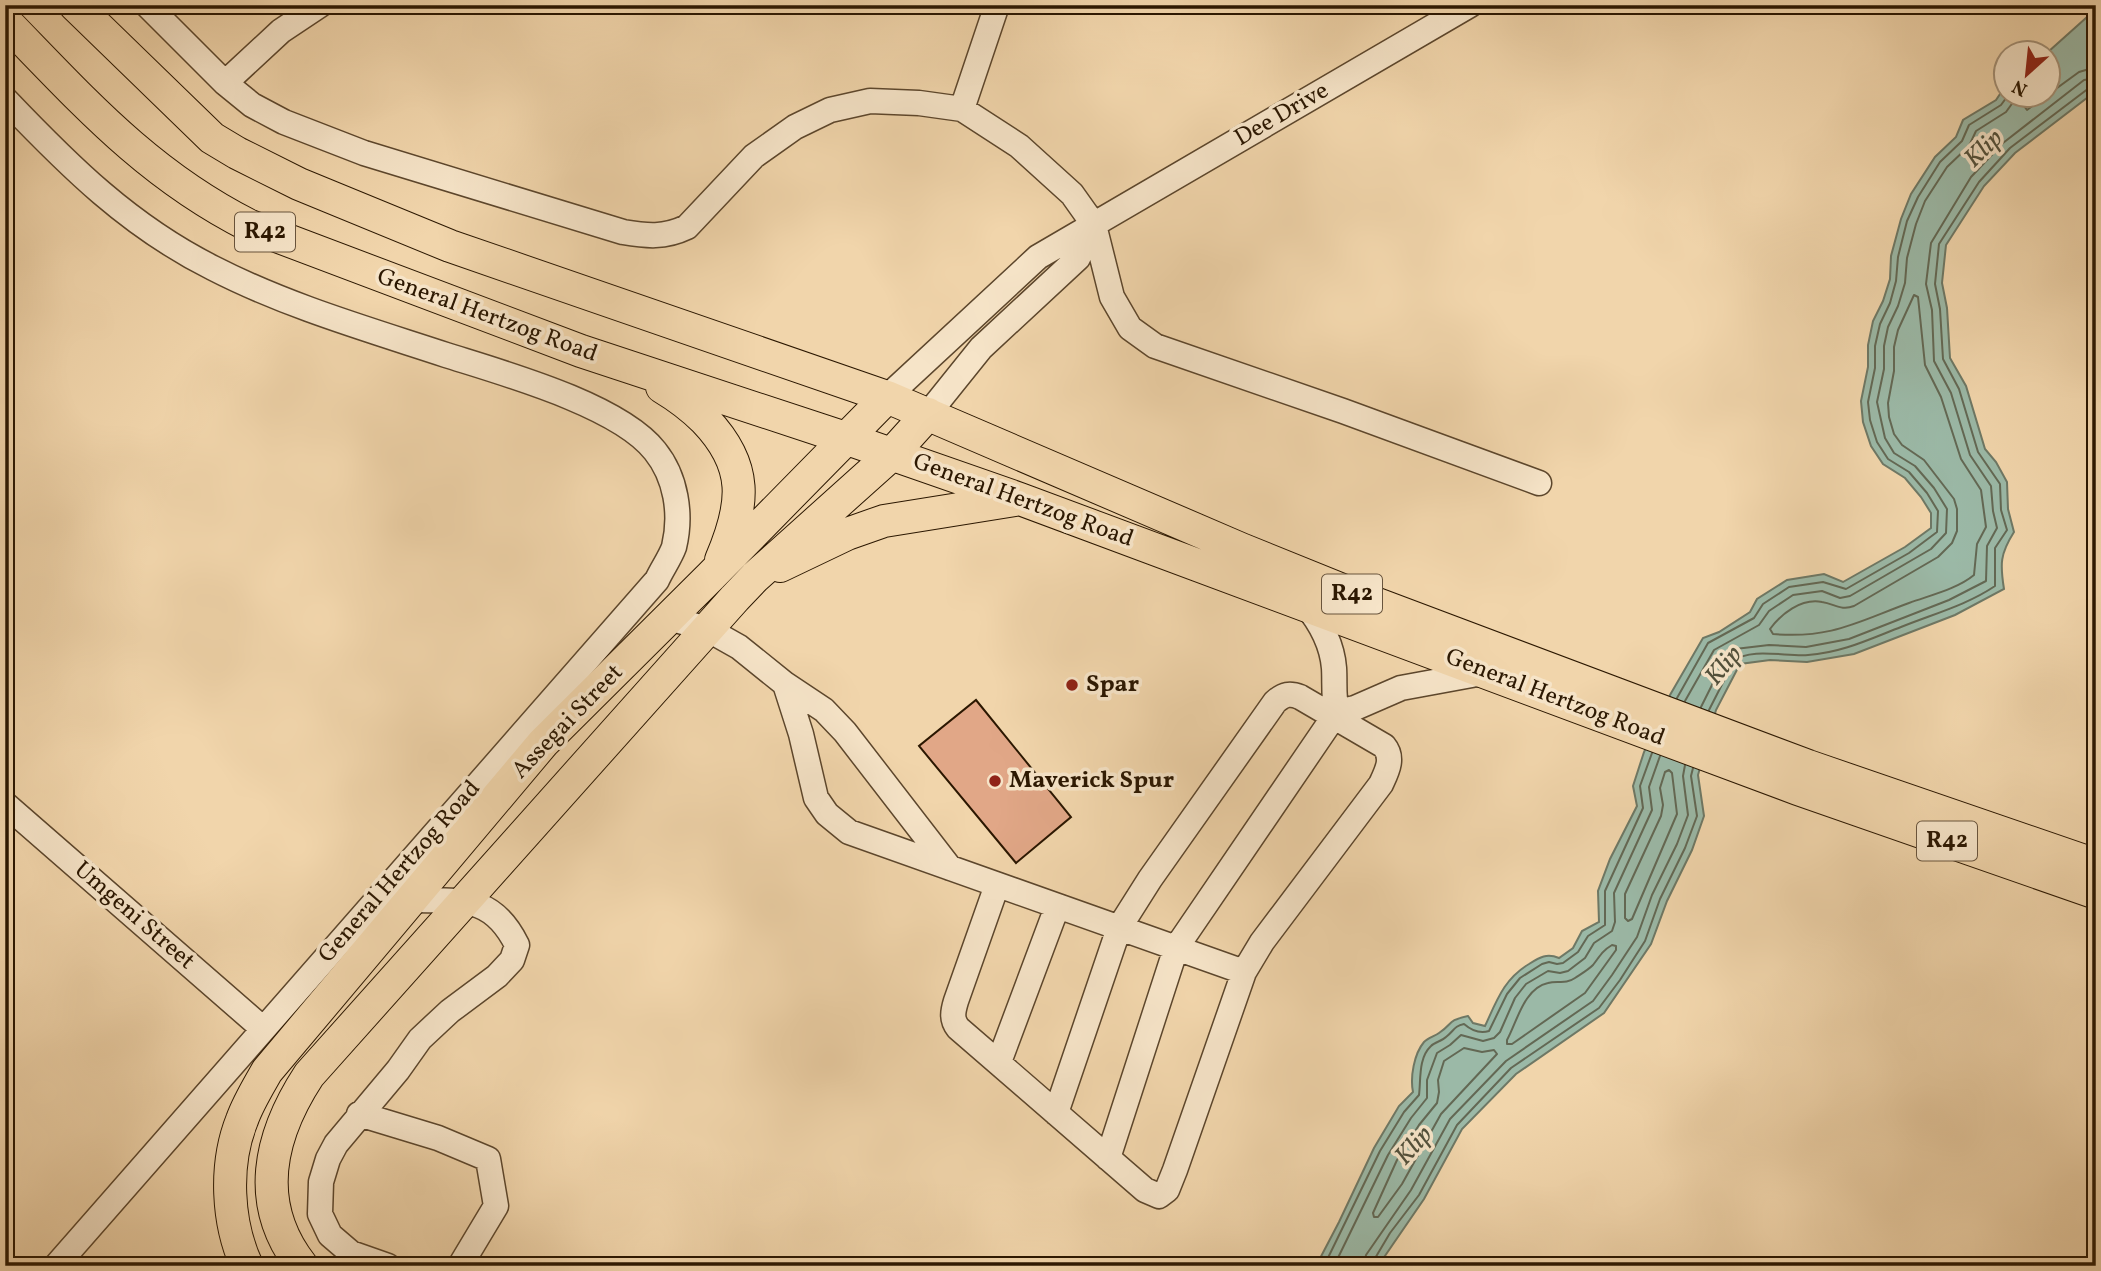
<svg xmlns="http://www.w3.org/2000/svg" width="2101" height="1271" font-family="Vollkorn,serif">
<style>
.water{fill:#9bb9a7;stroke:#6e7865;stroke-width:2}
.lines{fill:none;stroke-linecap:round;stroke-linejoin:round}
.shore{stroke:#636854;stroke-width:2}
.building{fill:#e1a787;stroke:#2b1701;stroke-width:2}
.minor-casing{stroke:#5c462c;stroke-width:27}
.major-casing{stroke:#2b1701;stroke-width:34}
.minor{stroke:#f6e4c8;stroke-width:24}
.major{stroke:#f1d5ab;stroke-width:32}
.poi-dot{fill:#8f2418;stroke:#f6e4c8;stroke-width:2.5}
.labels{text-anchor:middle;dominant-baseline:central;stroke-width:7;stroke-linejoin:round;paint-order:stroke}
.shield{fill:#f6e4c8;stroke:#68543d;stroke-width:2}
.shield-label{font-size:23px;font-weight:bold;fill:#2b1701}
.street-label{font-size:24px;fill:#2b1701;stroke:#f6e4c8}
.poi-label{font-size:24px;font-weight:bold;fill:#2b1701;stroke:#f6e4c8;text-anchor:start}
.water-label{font-size:26px;font-style:italic;fill:#52503b;stroke:#f6e4c8}
</style>
<rect width="100%" height="100%" fill="#f1d5ab"/>
<filter id="stains"><feTurbulence type="fractalNoise" baseFrequency=".00286" numOctaves="4"/><feColorMatrix values="0 0 0 0 .2 0 0 0 0 .09 0 0 0 0 .02 0 0 0 .5 -.17"/></filter>
<radialGradient id="worn" r=".72"><stop offset=".6" stop-color="#630" stop-opacity="0"/><stop offset="1" stop-color="#630" stop-opacity=".3"/></radialGradient>
<path class="water" d="M 2096,9 L 2096,91 L 2015,153 L 1984,186 L 1946,245 L 1942,283 L 1947,308 L 1950,358 L 1966,386 L 1985,449 L 1996,462 L 2007,482 L 2008,509 L 2014,532 C 2000,554 2000,564 2004,589 L 1955,615 L 1854,654 L 1807,662 L 1770,660 L 1740,664 L 1716,710 L 1698,775 L 1704,816 L 1692,850 L 1667,901 L 1651,944 L 1604,1013 L 1516,1074 L 1462,1129 L 1424,1199 L 1378,1266 L 1316,1266 L 1339,1222 L 1374,1148 L 1399,1106 L 1413,1092 C 1410,1077 1414,1054 1424,1042 C 1428,1038 1435,1036 1439,1033 C 1454,1023 1446,1021 1468,1016 L 1473,1023 L 1485,1026 C 1497,1000 1504,979 1529,964 C 1540,957 1547,953 1559,958 L 1573,948 L 1582,931 L 1599,922 L 1598,891 L 1610,859 L 1637,806 L 1633,786 L 1644,752 L 1670,695 L 1703,638 L 1719,632 L 1750,612 L 1757,599 L 1787,580 L 1824,574 L 1843,582 L 1905,547 L 1931,528 L 1931,513 L 1921,497 L 1905,478 L 1883,464 L 1871,446 L 1863,422 L 1861,401 L 1868,367 L 1868,345 L 1873,321 L 1883,301 L 1890,279 L 1891,256 L 1901,219 L 1911,194 L 1935,157 L 1956,137 L 1963,120 L 1996,100 L 2006,85 L 2007,94 L 2048,94 L 2048,52 Z"/>
<g class="lines">
<path class="shore" d="M 2031,94 L 2024,106 L 2027,110 L 2079,72 L 2096,67
M 1914,295 L 1918,297 L 1925,365 L 1941,397 L 1961,459 L 1981,490 L 1986,527 L 1977,544 L 1974,575 C 1957,589 1931,595 1909,603 C 1857,622 1831,639 1773,634 L 1770,629 C 1781,614 1801,598 1822,602 C 1835,604 1841,611 1854,606 L 1938,557 L 1952,543 L 1957,531 L 1957,509 L 1954,499 L 1924,460 L 1902,445 L 1894,434 L 1889,417 L 1888,403 L 1894,371 L 1894,347 L 1898,330 Z
M 1677,698 L 1708,643 L 1754,618 L 1763,604 L 1789,587 L 1823,582 L 1846,589 L 1909,553 L 1937,532 L 1938,511 L 1927,493 L 1909,472 L 1888,459 L 1877,442 L 1870,420 L 1868,402 L 1875,368 L 1875,346 L 1880,324 L 1890,303 L 1896,281 L 1898,257 L 1907,221 L 1918,197 L 1940,162 L 1962,141 L 1969,125 L 2001,105 L 2009,94
M 1685,701 L 1714,650 L 1759,625 L 1769,611 L 1793,595 L 1822,591 L 1840,598 L 1850,596 L 1931,549 L 1946,533 L 1947,509 L 1934,488 L 1915,466 L 1894,453 L 1885,438 L 1877,402 L 1884,369 L 1884,346 L 1888,327 L 1898,306 L 1905,283 L 1907,258 L 1916,224 L 1925,201 L 1947,167 L 1969,146 L 1976,131 L 2006,112 L 2019,94
M 1701,707 L 1726,657 L 1735,649 L 1769,645 L 1806,647 L 1849,639 L 1949,600 L 1986,581 L 1987,546 L 1997,528 L 1993,511 L 1991,486 L 1970,455 L 1951,393 L 1934,361 L 1932,310 L 1926,284 L 1931,243 L 1971,177 L 2003,143 L 2084,80 L 2096,78
M 1709,710 L 1734,661 C 1750,647 1788,657 1808,655 C 1841,653 1870,639 1901,627 C 1933,614 1967,605 1995,586 L 1995,548 L 2007,530 L 2001,510 L 2000,484 L 1978,452 L 1959,389 L 1943,359 L 1940,309 L 1935,284 L 1939,244 L 1979,182 L 2010,148 L 2089,88 L 2096,87
M 1669,770 L 1672,773 L 1677,814 L 1632,919 L 1628,921 L 1625,918 L 1625,894 L 1661,816 L 1663,805 L 1660,788 L 1665,772 Z
M 1612,945 L 1616,946 L 1616,950 L 1585,993 L 1512,1044 L 1507,1044 L 1507,1040 C 1517,1022 1524,988 1548,983 C 1558,980 1565,985 1575,978 C 1581,974 1588,970 1593,965 C 1600,956 1602,951 1612,945 Z
M 1464,1048 L 1482,1052 L 1494,1050 L 1497,1054 L 1441,1114 L 1402,1184 L 1378,1217 L 1374,1217 L 1373,1213 L 1397,1160 L 1419,1125 L 1437,1103 L 1439,1092 L 1438,1080 L 1444,1061 Z
M 1324,1266 L 1380,1151 L 1404,1112 L 1419,1095 C 1421,1080 1418,1058 1431,1046 C 1435,1042 1442,1041 1446,1037 C 1454,1031 1454,1026 1464,1024 C 1471,1030 1480,1034 1489,1031 L 1507,994 L 1520,978 L 1542,964 L 1549,962 L 1557,964 L 1563,963 L 1578,952 L 1588,936 L 1605,925 L 1605,891 L 1643,808 L 1640,786 L 1652,753
M 1334,1266 L 1388,1155 L 1411,1118 L 1427,1098 L 1427,1080 L 1437,1053 L 1450,1045 L 1461,1035 L 1483,1041 L 1494,1038 L 1500,1032 L 1515,998 L 1526,984 L 1548,971 L 1560,973 L 1568,971 L 1585,958 L 1594,943 L 1612,931 L 1615,922 L 1614,893 L 1652,810 L 1649,787 L 1660,756
M 1364,1266 L 1366,1255 L 1411,1190 L 1450,1119 L 1506,1061 L 1593,1001 L 1612,975 L 1637,937 L 1652,895 L 1677,844 L 1688,815 L 1683,776 L 1685,765
M 1373,1266 L 1374,1260 L 1390,1233 L 1419,1195 L 1457,1125 L 1511,1068 L 1599,1008 L 1620,980 L 1645,941 L 1660,899 L 1685,848 L 1697,816 L 1691,776 L 1693,768"/>
</g>
<path class="building" d="M 976,700 L 1071,817 L 1016,863 L 919,746 Z"/>
<g class="lines">
<defs>
<path id="minor" d="M 147,5 L 225,83 L 252,105 L 284,122 L 364,153 L 623,232 C 647,236 664,238 687,227 L 754,156 L 795,127 L 830,110 L 870,101 L 919,103 L 962,109 L 1019,146 L 1072,194 L 1094,225 L 1112,297 L 1130,328 L 1155,346 L 1343,411 L 1539,483
M 225,83 L 281,31 L 320,5
M 5,99 C 69,166 129,226 213,268 C 287,306 367,329 446,355 C 503,373 619,405 655,451 C 676,477 682,514 674,547 C 670,558 662,569 657,580 L 56,1266
M 962,109 L 997,5
M 887,397 L 1038,257 L 1470,5
M 928,414 L 981,348 L 1078,258 L 1094,225
M 1305,604 C 1320,622 1332,643 1334,668 C 1335,682 1333,698 1337,712
M 669,618 L 707,629 L 739,647 L 785,684 L 801,734 L 816,798 L 827,814 L 849,832 L 1244,972
M 785,684 L 824,710 L 845,732 L 950,868
M 5,804 L 262,1028
M 997,885 L 956,1001 C 953,1011 951,1019 958,1028 L 1145,1190 L 1159,1196 L 1167,1190 L 1175,1170 L 1244,972 L 1262,942 L 1381,784 C 1387,771 1394,758 1384,746 L 1300,697 C 1290,693 1284,694 1275,702 L 1150,879 L 1119,928 L 1056,1113
M 999,1062 L 1057,907
M 359,1114 L 438,1138 L 488,1159 L 496,1206 L 460,1266
M 1108,1158 L 1176,948 L 1337,712 L 1355,708 L 1401,688 L 1488,672
M 388,1266 L 351,1253 L 330,1235 L 320,1214 L 321,1182 L 328,1159 L 336,1144 L 398,1070 L 420,1039 L 450,1011 L 497,976 L 512,960 L 517,945 C 492,894 460,901 411,900"/>
<path id="major" d="M 75,5 L 212,138 L 237,153 L 299,184 L 450,246 L 887,397 L 1241,549 L 1377,604 L 1808,766 L 2096,865
M 5,21 C 84,102 147,174 250,226 L 581,351 L 845,438 L 1020,499 L 1798,789 L 2096,893
M 662,387 C 677,396 692,407 705,420 C 749,466 745,504 721,560
M 780,566 L 847,534 L 884,521 L 1015,500
M 247,1266 C 227,1223 224,1165 242,1120 C 248,1103 258,1087 267,1071 L 543,743 L 711,576 L 887,397
M 302,1266 C 253,1204 269,1136 309,1075 L 735,598 L 755,577 L 891,455 L 928,414"/>
</defs>
<use href="#minor" class="minor-casing"/>
<use href="#major" class="major-casing"/>
<use href="#minor" class="minor"/>
<use href="#major" class="major"/>
</g>
<g class="poi-dot">
<circle cx="1072" cy="685" r="7"/>
<circle cx="995" cy="781" r="7"/>
</g>
<g class="labels">
<g class="shield">
<rect x="235" y="212.5" width="60" height="39" rx="5"/>
<rect x="1322" y="574.5" width="60" height="39" rx="5"/>
<rect x="1917" y="821.5" width="60" height="39" rx="5"/>
</g>
<g class="shield-label">
<text x="265" y="232">R42</text>
<text x="1352" y="594">R42</text>
<text x="1947" y="841">R42</text>
</g>
<g class="street-label">
<text transform="translate(1282 115) rotate(-30)">Dee Drive</text>
<text transform="translate(487 316) rotate(20)">General Hertzog Road</text>
<text transform="translate(1023 501) rotate(20)">General Hertzog Road</text>
<text transform="translate(1555 698) rotate(21)">General Hertzog Road</text>
<text transform="translate(568 722) rotate(-46)">Assegai Street</text>
<text transform="translate(400 872) rotate(-49)">General Hertzog Road</text>
<text transform="translate(134 916) rotate(41)">Umgeni Street</text>
</g>
<g class="poi-label">
<text x="1086" y="685">Spar</text>
<text x="1009" y="781">Maverick Spur</text>
</g>
<g class="water-label">
<text transform="translate(1984 149) rotate(-44)">Klip</text>
<text transform="translate(1724 666) rotate(-51)">Klip</text>
<text transform="translate(1414 1146) rotate(-48)">Klip</text>
</g>
</g>
<rect width="2101" height="1271" fill="none" stroke="#f1d5ab" stroke-width="28"/>
<rect x="7" y="7" width="2087" height="1257" fill="none" stroke="#2b1701" stroke-width="3.5"/>
<rect x="14" y="14" width="2073" height="1243" fill="none" stroke="#2b1701" stroke-width="2"/>
<g transform="translate(2027 74) rotate(207)"><circle r="33" fill="#f6e4c8" stroke="#a59278" stroke-width="2"/>
<path d="M0-5L12 26L0 18L-12 26Z" fill="#8f2418"/>
<text y="-10" font-size="19" font-weight="bold" text-anchor="middle" fill="#2b1701">N</text>
</g>
<rect width="100%" height="100%" filter="url(#stains)"/>
<rect width="100%" height="100%" fill="url(#worn)"/>
</svg>
